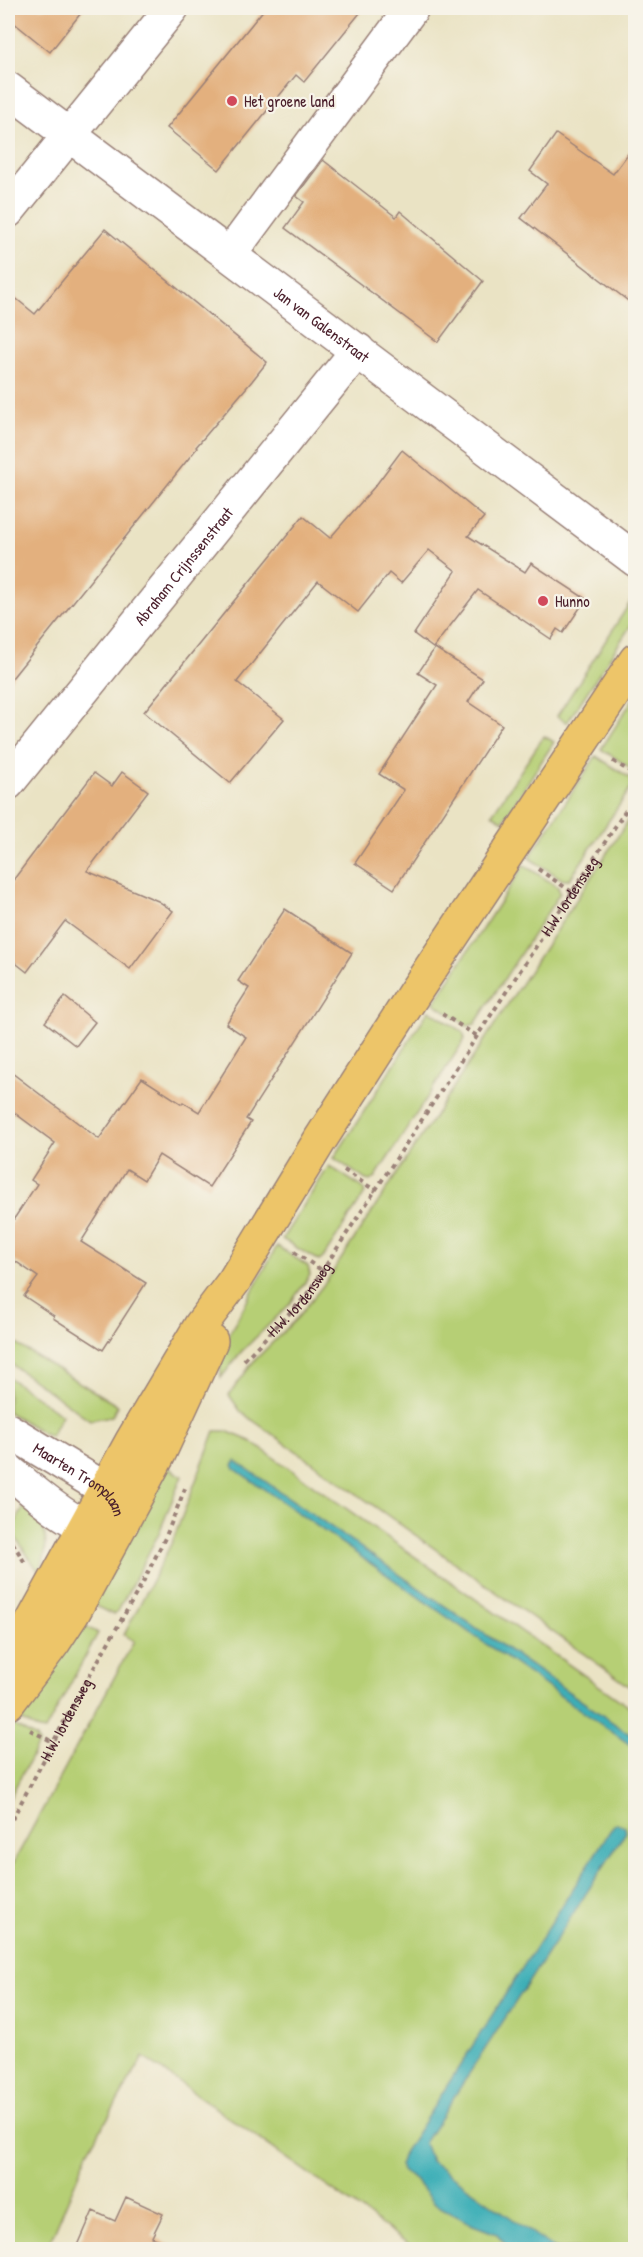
<svg xmlns="http://www.w3.org/2000/svg" width="643" height="2257" font-family="'Patrick Hand',sans-serif">
<style>
.green{fill:#b6cf75;stroke:#807750;stroke-width:1.5}
.water{fill:#3eafb7;stroke:#446771;stroke-width:1.5}
.building{fill:#e3b07e}
.lines{fill:none;stroke-linecap:round;stroke-linejoin:round}
.minor-casing{stroke:#9a8178;stroke-width:36}
.major-casing{stroke:#9a8178;stroke-width:36}
.path{stroke:#9a8178;stroke-width:4;stroke-dasharray:4.5 4.5;stroke-linecap:butt}
.minor{stroke:#fff;stroke-width:33}
.major{stroke:#edc569;stroke-width:33}
.poi-dot{fill:#d1495b;stroke:#f7f3e8;stroke-width:2}
.labels{text-anchor:middle;dominant-baseline:central;stroke-width:4.5;stroke-linejoin:round;paint-order:stroke}
.poi-label{font-size:16px;fill:#4a1f2b;stroke:#f7f3e8;text-anchor:start}
.street-label{font-size:16px;fill:#4a1f2b;stroke:#f7f3e8}
</style>
<rect width="100%" height="100%" fill="#f7f3e8"/>
<filter id="ink" filterUnits="userSpaceOnUse"><feTurbulence type="fractalNoise" baseFrequency=".0167" numOctaves="2"/><feDisplacementMap in="SourceGraphic" scale="12" xChannelSelector="R" yChannelSelector="G"/><feConvolveMatrix kernelMatrix="1 2 1 2 8 2 1 2 1" color-interpolation-filters="sRGB"/></filter>
<filter id="wash" filterUnits="userSpaceOnUse"><feTurbulence type="fractalNoise" baseFrequency=".008" numOctaves="4" result="noise"/><feDisplacementMap in="SourceGraphic" scale="24" xChannelSelector="R" yChannelSelector="G"/><feGaussianBlur stdDeviation="1.35" result="paint"/><feColorMatrix in="noise" values="0 0 0 0 0 0 0 0 0 0 0 0 0 0 0 0 0 1.4 0 .05"/><feComposite in="paint" operator="in"/></filter>
<g filter="url(#wash)">
<rect width="100%" height="100%" fill="#eae3c4"/>
<path class="green" d="M 635,595 L 635,619 L 567,723 L 557,716 Z
M 635,696 L 636,771 L 635,771 L 601,749 Z
M 544,736 L 554,742 L 503,821 L 492,814 Z
M 596,756 L 630,778 L 632,786 L 570,879 L 563,880 L 529,858 Z
M 635,810 L 635,1690 L 241,1412 L 229,1395 L 253,1362 L 298,1317 L 328,1279 Z
M 524,865 L 558,887 L 560,893 L 475,1024 L 467,1026 L 434,1003 Z
M 429,1010 L 463,1032 L 465,1039 L 375,1178 L 371,1181 L 366,1180 L 334,1158 Z
M 329,1166 L 362,1187 L 365,1190 L 364,1195 L 323,1258 L 319,1261 L 282,1239 Z
M 277,1246 L 308,1266 L 310,1275 L 290,1304 L 241,1352 L 221,1378 L 220,1356 L 223,1345 Z
M 8,1339 L 118,1406 L 112,1416 L 90,1420 L 8,1362 Z
M 8,1377 L 62,1415 L 50,1437 L 8,1412 Z
M 215,1431 L 226,1431 L 250,1441 L 635,1711 L 635,2249 L 416,2249 L 143,2057 L 88,2152 L 47,2249 L 8,2250 L 8,1873 L 134,1641 L 124,1635 L 173,1540 Z
M 164,1465 L 182,1476 L 159,1533 L 118,1611 L 114,1615 L 89,1603 Z
M 26,1503 C 47,1521 51,1547 39,1572 L 11,1531 Z
M 78,1622 L 98,1633 L 45,1731 L 39,1730 L 12,1715 Z
M 8,1722 L 36,1738 L 38,1744 L 8,1801 Z"/>
<path class="water" d="M 236,1461 L 635,1738 L 635,1748 L 235,1469 L 233,1465 Z
M 617,1823 L 625,1827 L 626,1832 L 424,2143 L 431,2161 L 555,2249 L 510,2249 L 497,2234 L 473,2225 L 433,2203 L 415,2180 L 403,2172 L 399,2166 L 402,2156 L 613,1826 Z"/>
<g id="blocks">
<path class="building" d="M 8,8 L 85,8 L 50,52 L 8,18 Z
M 265,8 L 364,8 L 304,82 L 296,75 L 219,170 L 167,128 Z
M 556,134 L 613,174 L 636,143 L 636,307 L 521,218 L 547,184 L 530,171 Z
M 323,160 L 396,217 L 400,211 L 483,281 L 438,342 L 285,228 L 304,202 L 296,196 Z
M 105,229 L 267,362 L 252,381 L 196,447 L 197,448 L 8,683 L 8,292 L 35,314 Z
M 402,450 L 484,517 L 468,536 L 525,572 L 531,563 L 586,599 L 563,633 L 557,629 L 551,639 L 478,590 L 433,648 L 414,634 L 456,571 L 429,550 L 401,583 L 389,573 L 358,612 L 318,581 L 237,682 L 284,719 L 230,783 L 144,712 L 303,516 L 330,538 L 376,485 Z
M 435,648 L 483,679 L 468,702 L 502,725 L 394,889 L 355,863 L 404,790 L 379,774 L 437,685 L 418,673 Z
M 122,772 L 148,791 L 87,871 L 158,901 L 173,911 L 130,969 L 65,921 L 27,972 L 8,957 L 8,887 L 94,773 L 112,786 Z
M 285,909 L 352,953 L 246,1119 L 251,1122 L 209,1187 L 159,1155 L 144,1180 L 127,1169 L 81,1242 L 146,1283 L 103,1350 L 53,1318 L 54,1316 L 24,1296 L 38,1277 L 8,1256 L 8,1228 L 37,1184 L 31,1180 L 55,1143 L 8,1108 L 8,1070 L 99,1139 L 142,1078 L 182,1104 L 183,1102 L 199,1112 L 246,1037 L 226,1024 L 249,988 L 238,981 Z
M 65,997 L 95,1022 L 76,1046 L 45,1022 Z
M 126,2197 L 163,2214 L 152,2237 L 181,2250 L 76,2250 L 93,2211 L 115,2221 Z"/>
</g>
</g>
<g filter="url(#ink)">
<use href="#blocks" fill-opacity="0" stroke="#9a8178" stroke-width="1.5"/>
<g class="lines">
<defs>
<g id="minor">
<path id="s3" d="M 8,89 L 636,560"/>
<path d="M 8,211 L 172,8"/>
<path d="M 230,254 L 412,8"/>
<path id="s4" d="M 8,783 L 358,350"/>
<path id="s5" d="M 8,1430 L 105,1489 L 117,1505 L 122,1523 C 113,1526 104,1530 94,1528 C 70,1525 27,1486 8,1470"/>
</g>
<path id="major" d="M 8,1666 L 132,1441 L 201,1325 L 234,1281 L 320,1140 L 413,995 L 636,660
M 8,1703 L 54,1642 L 73,1613 L 158,1456 L 211,1341"/>
</defs>
<use href="#minor" class="minor-casing"/>
<use href="#major" class="major-casing"/>
<g class="path">
<path d="M 613,761 L 636,775"/>
<path d="M 538,869 L 572,892"/>
<path d="M 442,1014 L 477,1036"/>
<path d="M 344,1170 L 376,1191"/>
<path d="M 294,1252 L 323,1271"/>
<path id="s1" d="M 244,1360 L 305,1297 L 636,795"/>
<path d="M 8,1535 L 25,1563"/>
<path d="M 8,1573 L 14,1578"/>
<path d="M 30,1730 L 53,1742"/>
<path id="s2" d="M 8,1827 L 79,1694 L 143,1582 L 166,1536 L 186,1486"/>
</g>
<use href="#minor" class="minor"/>
<use href="#major" class="major"/>
</g>
</g>
<g class="poi-dot">
<circle cx="232" cy="101" r="6"/>
<circle cx="543" cy="601" r="6"/>
</g>
<g class="labels">
<g class="poi-label">
<text x="244" y="101">Het groene land</text>
<text x="555" y="601">Hunno</text>
</g>
<g class="street-label">
<text stroke="none"><textPath href="#s3" startOffset="392">Jan van Galenstraat</textPath></text>
<text stroke="none"><textPath href="#s4" startOffset="279">Abraham Crijnssenstraat</textPath></text>
<text stroke="none"><textPath href="#s1" startOffset="568">H.W. Iordensweg</textPath></text>
<text stroke="none"><textPath href="#s1" startOffset="82">H.W. Iordensweg</textPath></text>
<text stroke="none"><textPath href="#s5" startOffset="88">Maarten Tromplaan</textPath></text>
<text stroke="none"><textPath href="#s2" startOffset="122">H.W. Iordensweg</textPath></text>
</g>
</g>
<rect width="643" height="2257" fill="none" stroke="#f7f3e8" stroke-width="30"/>
</svg>
